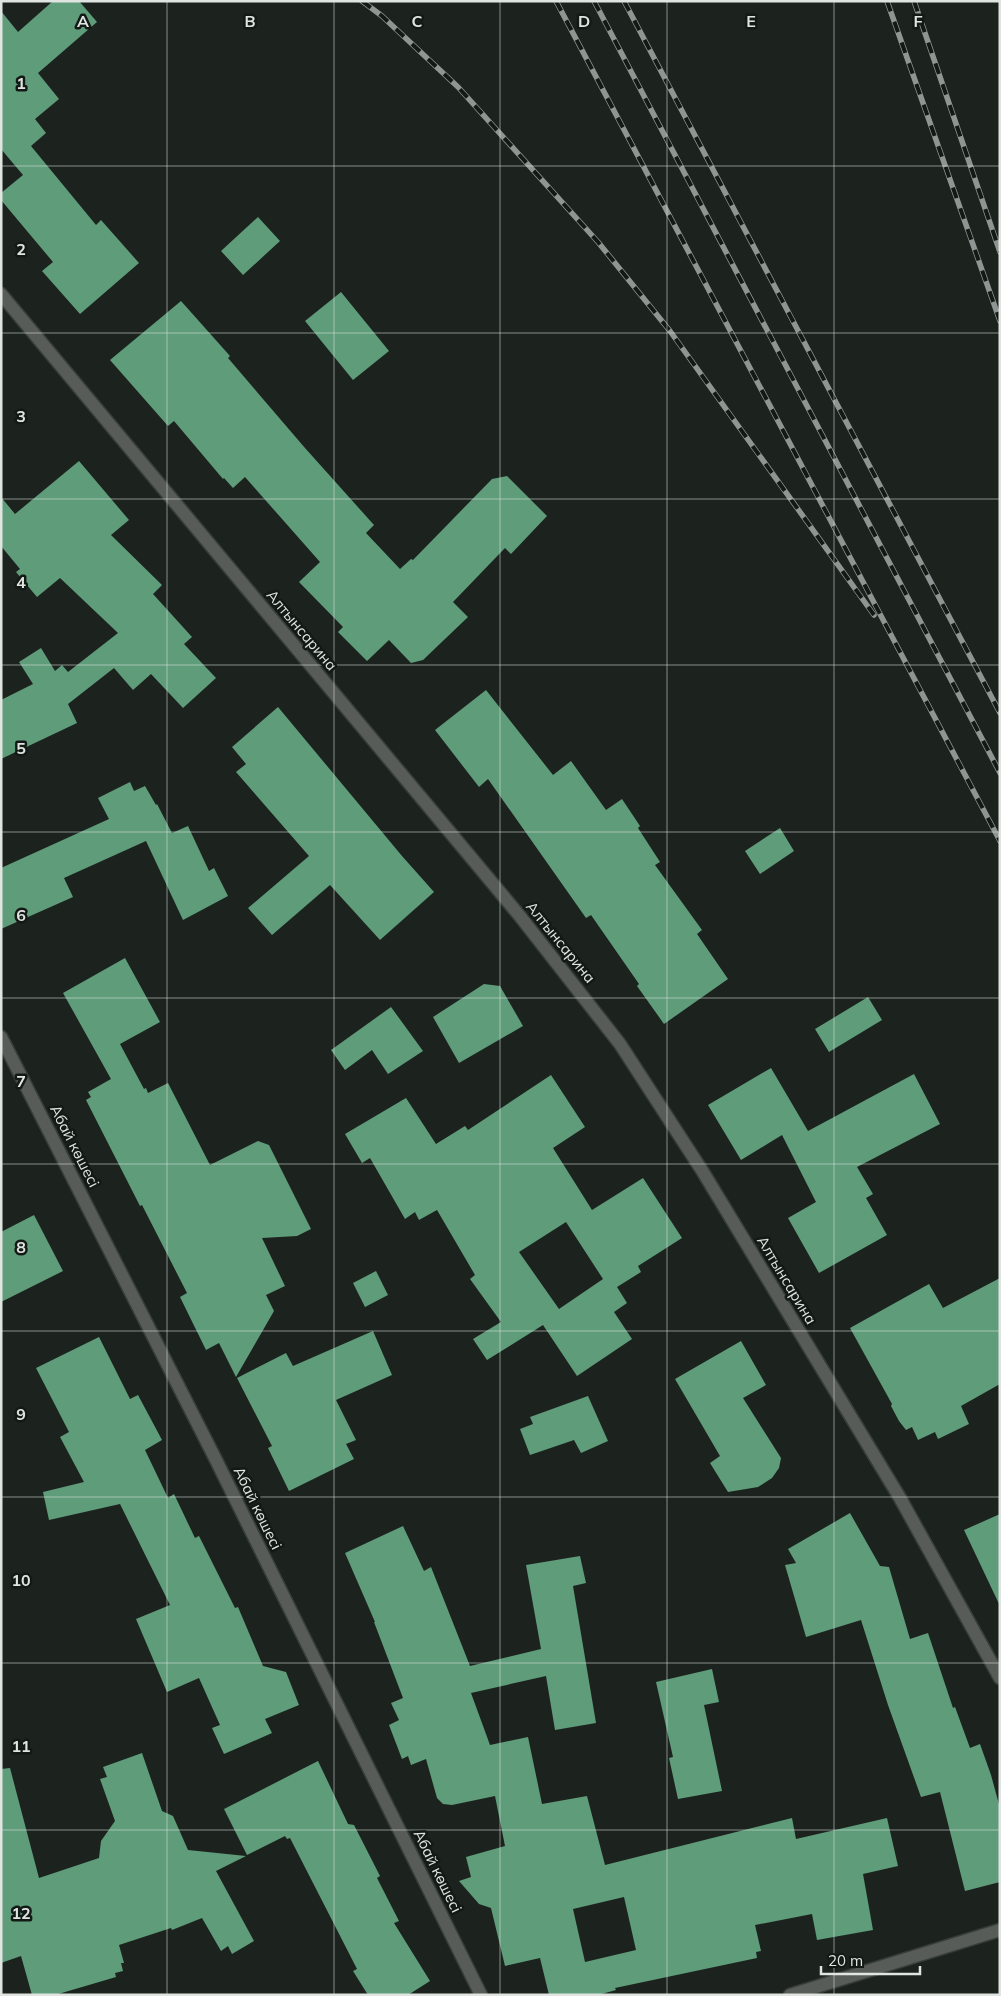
<svg xmlns="http://www.w3.org/2000/svg" width="1001" height="1996" font-family="Mulish,sans-serif">
<style>
.building{fill:#5f9c7a;fill-rule:evenodd}
.lines{fill:none;stroke-linecap:round;stroke-linejoin:round}
.street-casing{stroke:#373e3a;stroke-width:15}
.street{stroke:#585c59;stroke-width:12}
.rail-casing{stroke:#8f9592;stroke-width:5.5}
.rail{stroke:#131a16;stroke-width:4;stroke-dasharray:11;stroke-linecap:butt}
.grid{fill:none;stroke:#e0e5e2;stroke-width:1;stroke-opacity:0.55}
.labels{text-anchor:middle;dominant-baseline:central;stroke-width:5;stroke-linejoin:round;paint-order:stroke}
.street-label{font-size:15px;fill:#e0e5e2;stroke:#131a16}
.grid-label{font-size:16px;text-anchor:middle;font-weight:bold;fill:#e0e5e2;stroke:#131a16;stroke-width:5;stroke-linejoin:round;paint-order:stroke}
</style>
<rect width="100%" height="100%" fill="#1c231f"/>
<path class="building" d="M 53,1 L 79,1 L 97,22 L 38,73 L 59,99 L 35,119 L 46,133 L 31,146 L 96,225 L 101,220 L 139,263 L 80,314 L 42,271 L 53,262 L 1,200 L 1,193 L 23,175 L 1,149 L 1,11 L 18,32 Z
M 258,217 L 280,241 L 243,275 L 221,251 Z
M 341,292 L 389,351 L 353,380 L 305,321 Z
M 181,301 L 230,356 L 228,358 L 305,448 L 374,525 L 366,533 L 400,569 L 411,559 L 413,560 L 492,479 L 507,476 L 547,516 L 511,554 L 505,548 L 453,602 L 468,617 L 423,660 L 411,663 L 389,640 L 367,661 L 338,632 L 343,627 L 299,582 L 320,562 L 245,477 L 233,488 L 224,478 L 223,479 L 174,421 L 168,426 L 110,360 Z
M 79,461 L 129,520 L 111,535 L 162,585 L 153,594 L 192,637 L 184,644 L 216,678 L 183,708 L 151,674 L 133,690 L 114,668 L 68,704 L 77,723 L 1,759 L 1,700 L 33,684 L 19,662 L 41,648 L 55,671 L 62,665 L 68,672 L 118,633 L 60,578 L 37,597 L 16,572 L 20,569 L 1,546 L 1,497 L 15,514 Z
M 486,690 L 553,775 L 571,761 L 606,810 L 622,799 L 640,826 L 638,828 L 660,862 L 655,865 L 702,930 L 697,934 L 728,979 L 664,1024 L 637,986 L 639,984 L 591,915 L 586,918 L 488,779 L 479,787 L 435,730 Z
M 278,707 L 402,856 L 434,892 L 380,940 L 330,885 L 272,935 L 248,908 L 309,856 L 236,772 L 246,764 L 232,747 Z
M 130,782 L 134,791 L 145,786 L 156,805 L 157,804 L 172,833 L 188,826 L 209,871 L 214,868 L 228,896 L 183,920 L 146,841 L 64,878 L 73,897 L 1,929 L 1,868 L 109,819 L 98,798 Z
M 780,828 L 794,851 L 760,874 L 745,851 Z
M 125,958 L 160,1022 L 120,1044 L 144,1089 L 146,1088 L 148,1093 L 168,1083 L 210,1165 L 258,1141 L 269,1145 L 311,1229 L 297,1236 L 262,1238 L 285,1286 L 266,1295 L 274,1311 L 236,1377 L 219,1343 L 206,1350 L 180,1297 L 187,1293 L 142,1205 L 140,1206 L 86,1100 L 91,1097 L 88,1092 L 111,1079 L 63,993 Z
M 484,984 L 500,986 L 523,1026 L 459,1063 L 433,1017 Z
M 868,997 L 882,1020 L 829,1052 L 815,1029 Z
M 391,1007 L 423,1051 L 388,1074 L 372,1050 L 345,1070 L 331,1050 Z
M 771,1068 L 808,1131 L 914,1074 L 940,1124 L 857,1167 L 873,1194 L 866,1198 L 887,1235 L 819,1273 L 788,1218 L 816,1202 L 782,1135 L 741,1160 L 708,1105 Z
M 551,1075 L 585,1127 L 553,1148 L 592,1210 L 643,1178 L 682,1238 L 638,1266 L 641,1272 L 617,1287 L 627,1303 L 614,1312 L 632,1339 L 577,1376 L 543,1325 L 487,1360 L 473,1339 L 501,1322 L 470,1279 L 475,1275 L 437,1210 L 419,1220 L 415,1212 L 405,1219 L 370,1158 L 362,1163 L 345,1134 L 406,1098 L 436,1144 L 465,1126 L 468,1130 ZM 566,1222 L 603,1279 L 559,1309 L 519,1252 Z
M 34,1215 L 63,1271 L 1,1302 L 1,1232 Z
M 376,1271 L 388,1295 L 365,1307 L 353,1283 Z
M 1000,1278 L 1000,1384 L 961,1406 L 969,1424 L 938,1439 L 935,1432 L 918,1440 L 912,1427 L 906,1430 L 899,1421 L 891,1406 L 892,1404 L 850,1328 L 929,1284 L 943,1308 Z
M 373,1331 L 392,1375 L 336,1400 L 356,1440 L 346,1444 L 354,1459 L 289,1491 L 268,1448 L 272,1446 L 237,1378 L 286,1353 L 293,1366 Z
M 99,1337 L 130,1399 L 138,1395 L 162,1440 L 145,1450 L 168,1498 L 174,1494 L 195,1538 L 199,1536 L 235,1608 L 238,1607 L 263,1666 L 286,1672 L 299,1705 L 265,1719 L 272,1733 L 224,1754 L 212,1728 L 220,1725 L 199,1678 L 167,1692 L 136,1619 L 170,1605 L 120,1504 L 49,1520 L 43,1492 L 84,1482 L 60,1437 L 69,1432 L 36,1368 Z
M 741,1341 L 766,1385 L 743,1398 L 781,1458 L 779,1468 L 772,1478 L 758,1487 L 728,1492 L 710,1463 L 720,1456 L 675,1379 Z
M 588,1396 L 608,1441 L 581,1453 L 574,1440 L 530,1455 L 520,1429 L 533,1424 L 530,1417 Z
M 850,1513 L 880,1566 L 889,1567 L 910,1639 L 928,1633 L 953,1708 L 955,1707 L 970,1748 L 980,1744 L 991,1775 L 1000,1808 L 1000,1882 L 965,1891 L 940,1792 L 921,1797 L 888,1705 L 861,1620 L 806,1637 L 785,1565 L 796,1563 L 788,1549 Z
M 1000,1514 L 1000,1606 L 964,1530 Z
M 403,1526 L 424,1571 L 431,1567 L 470,1666 L 541,1649 L 526,1565 L 580,1556 L 586,1583 L 573,1586 L 596,1723 L 555,1730 L 546,1676 L 471,1693 L 490,1745 L 528,1737 L 542,1804 L 587,1796 L 605,1865 L 792,1818 L 796,1839 L 887,1818 L 898,1866 L 863,1874 L 873,1930 L 817,1940 L 812,1914 L 755,1925 L 761,1951 L 756,1952 L 757,1958 L 615,1988 L 616,1990 L 598,1995 L 549,1995 L 540,1958 L 505,1966 L 491,1908 L 479,1904 L 459,1881 L 471,1877 L 466,1857 L 505,1846 L 495,1796 L 452,1805 L 443,1804 L 437,1798 L 426,1759 L 411,1765 L 408,1756 L 402,1759 L 389,1725 L 399,1720 L 391,1703 L 403,1698 L 374,1622 L 375,1622 L 345,1553 ZM 624,1897 L 636,1950 L 585,1962 L 573,1909 Z
M 712,1669 L 719,1702 L 704,1705 L 722,1791 L 678,1799 L 669,1758 L 673,1757 L 656,1682 Z
M 142,1753 L 162,1811 L 173,1816 L 188,1850 L 246,1856 L 216,1871 L 254,1941 L 232,1954 L 228,1946 L 221,1951 L 202,1918 L 172,1930 L 171,1928 L 119,1945 L 124,1963 L 121,1963 L 123,1971 L 115,1973 L 116,1977 L 55,1995 L 32,1995 L 21,1956 L 1,1963 L 1,1769 L 10,1768 L 39,1878 L 99,1858 L 101,1841 L 115,1821 L 100,1779 L 107,1777 L 103,1767 Z
M 318,1761 L 348,1824 L 354,1825 L 380,1876 L 377,1878 L 399,1921 L 394,1923 L 430,1981 L 408,1995 L 368,1995 L 353,1971 L 357,1969 L 290,1838 L 287,1839 L 285,1836 L 247,1855 L 224,1809 Z"/>
<g class="lines">
<defs>
<path id="street" d="M 1,294 L 519,915 L 620,1044 L 703,1172 L 900,1498 L 1000,1678
M 1,1037 L 215,1458 L 481,1995
M 790,1995 L 1000,1930"/>
</defs>
<use href="#street" class="street-casing"/>
<use href="#street" class="street"/>
<defs>
<path id="rail" d="M 362,1 L 382,16 L 458,87 L 598,242 L 670,331 L 874,615
M 556,1 L 1000,841
M 594,1 L 1000,773
M 624,1 L 1000,713
M 887,1 L 1000,321
M 914,1 L 1000,252"/>
</defs>
<use href="#rail" class="rail-casing"/>
<use href="#rail" class="rail"/>
</g>
<path class="grid" d="M 167,1 L 167,1995M 334,1 L 334,1995M 500,1 L 500,1995M 667,1 L 667,1995M 834,1 L 834,1995M 1,166 L 1000,166M 1,333 L 1000,333M 1,499 L 1000,499M 1,665 L 1000,665M 1,832 L 1000,832M 1,998 L 1000,998M 1,1164 L 1000,1164M 1,1331 L 1000,1331M 1,1497 L 1000,1497M 1,1663 L 1000,1663M 1,1830 L 1000,1830"/>
<g class="labels">
<g class="street-label">
<text transform="translate(302 630) rotate(50)">Алтынсарина</text>
<text transform="translate(561 942) rotate(51)">Алтынсарина</text>
<text transform="translate(75 1146) rotate(63)">Абай көшесі</text>
<text transform="translate(787 1280) rotate(59)">Алтынсарина</text>
<text transform="translate(258 1508) rotate(64)">Абай көшесі</text>
<text transform="translate(438 1871) rotate(64)">Абай көшесі</text>
</g>
</g>
<g class="grid-label">
<text x="83" y="27">A</text>
<text x="250" y="27">B</text>
<text x="417" y="27">C</text>
<text x="584" y="27">D</text>
<text x="751" y="27">E</text>
<text x="918" y="27">F</text>
<text x="21" y="89">1</text>
<text x="21" y="255">2</text>
<text x="21" y="422">3</text>
<text x="21" y="588">4</text>
<text x="21" y="754">5</text>
<text x="21" y="921">6</text>
<text x="21" y="1087">7</text>
<text x="21" y="1253">8</text>
<text x="21" y="1420">9</text>
<text x="21" y="1586">10</text>
<text x="21" y="1752">11</text>
<text x="21" y="1919">12</text>
</g>
<rect width="1001" height="1996" fill="none" stroke="#e0e5e2" stroke-width="5"/>
<path d="M821 1966v8h99v-8" fill="none" stroke="#e0e5e2" stroke-width="2.5"/>
<text x="828" y="1966" font-size="15" fill="#e0e5e2" stroke="#131a16" stroke-width="4" paint-order="stroke">20 m</text>
</svg>
